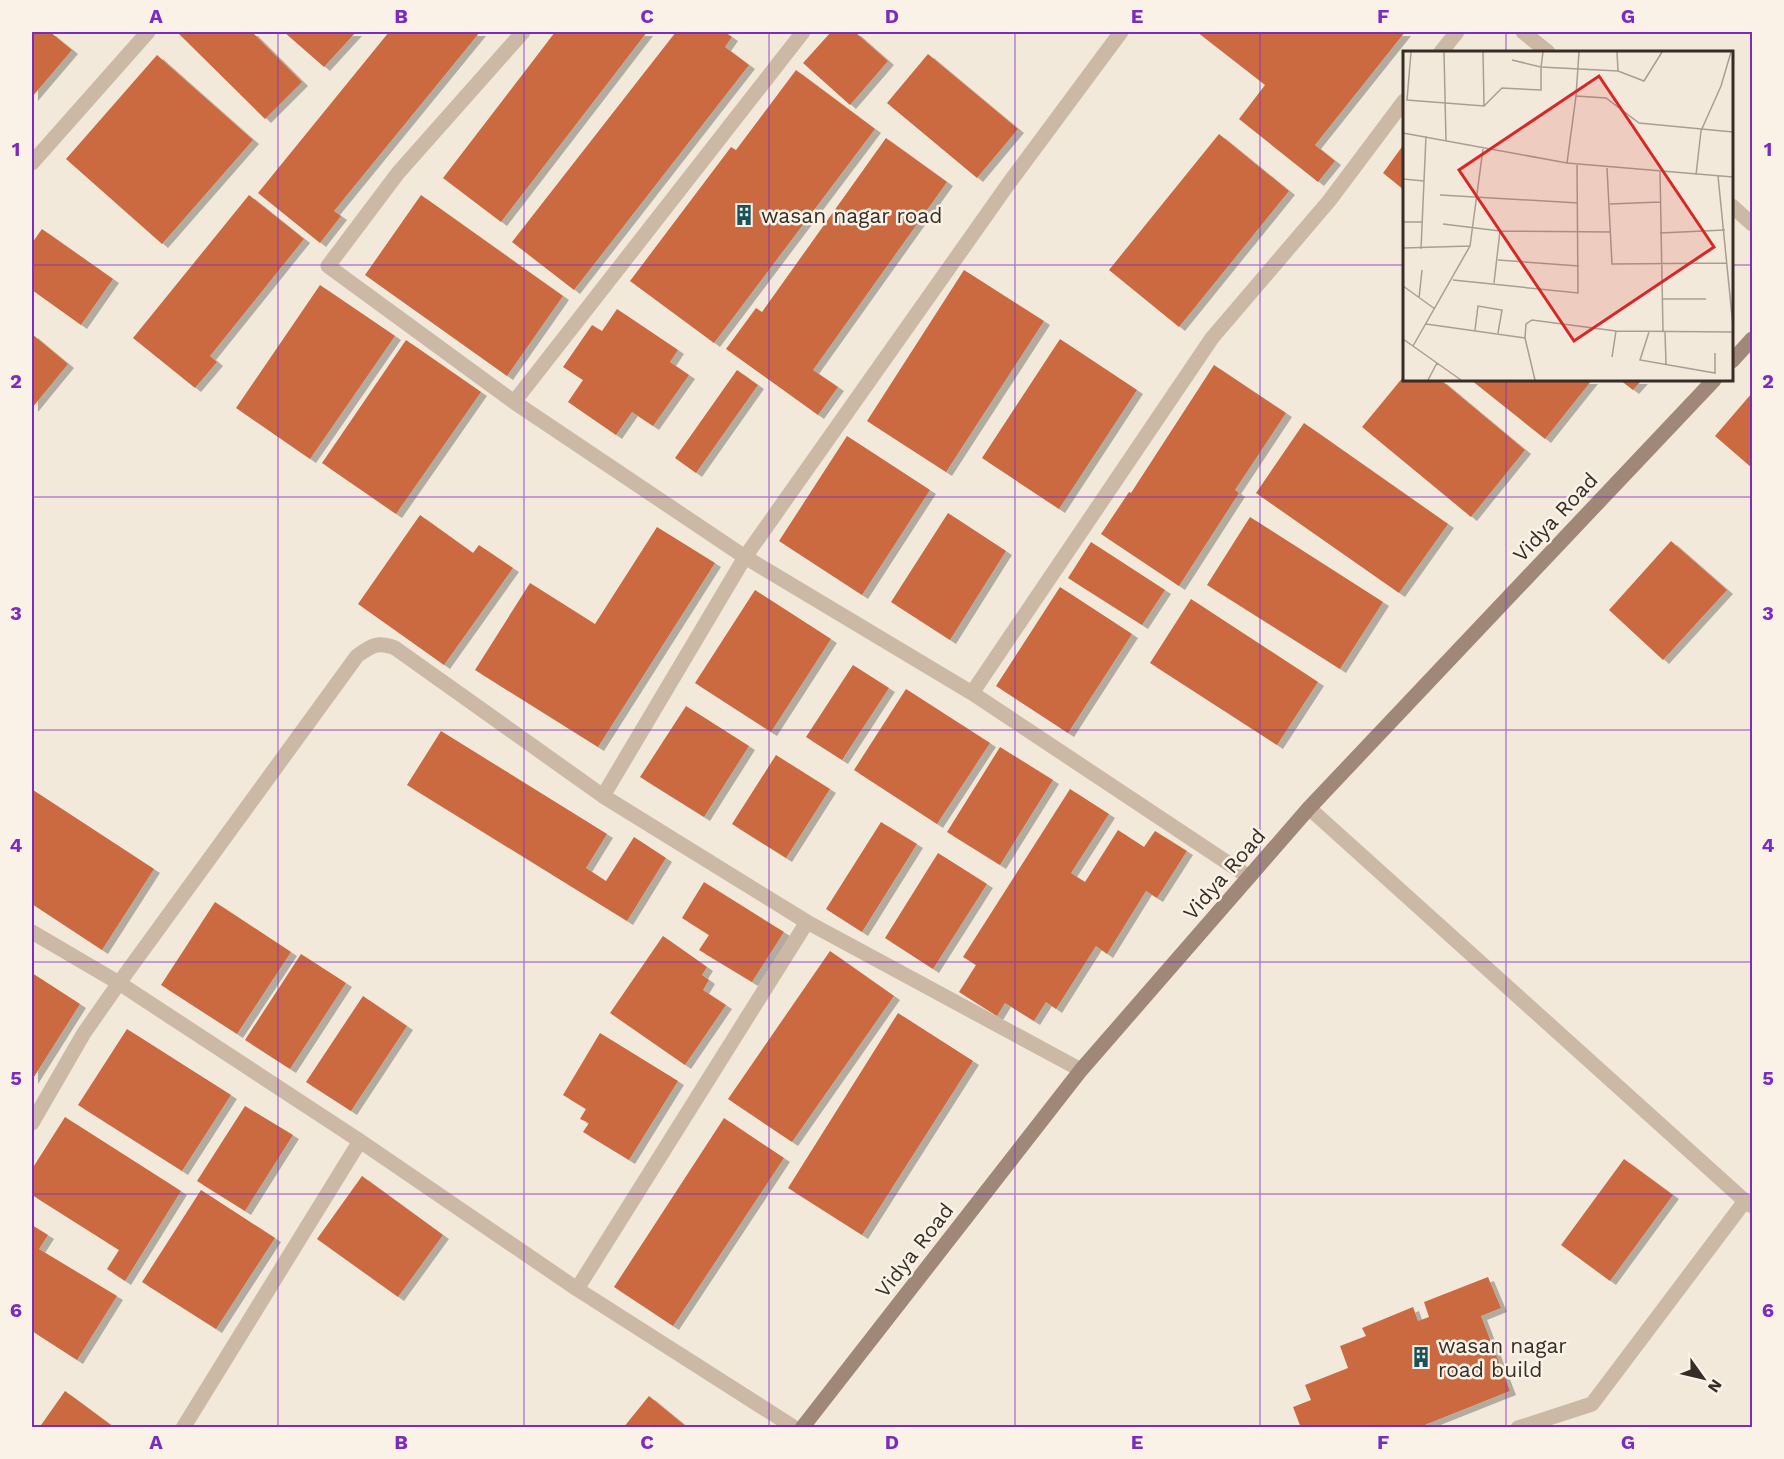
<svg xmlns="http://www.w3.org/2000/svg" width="1784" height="1459" font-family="'Work Sans',sans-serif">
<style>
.building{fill:#cb6a40;filter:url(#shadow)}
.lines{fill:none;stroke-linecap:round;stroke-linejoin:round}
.street{stroke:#cbb9a6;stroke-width:15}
.secondary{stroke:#9f8877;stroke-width:15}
.grid{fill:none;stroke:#7b2cbf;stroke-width:1.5;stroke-opacity:0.55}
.labels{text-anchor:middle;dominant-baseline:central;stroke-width:5;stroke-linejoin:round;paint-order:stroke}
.poi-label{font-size:21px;fill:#372d27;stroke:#faf2e7;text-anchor:start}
.street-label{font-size:21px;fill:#372d27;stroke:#faf2e7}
.inset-road{fill:none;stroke:#a89e92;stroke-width:1.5}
.view{fill:#d62828;fill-opacity:0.15;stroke:#d62828;stroke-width:3}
.inset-edge{fill:none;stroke:#372d27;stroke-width:3}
.neatline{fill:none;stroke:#7b2cbf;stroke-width:2}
.grid-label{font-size:20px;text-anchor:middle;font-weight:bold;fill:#7b2cbf}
</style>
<defs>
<filter id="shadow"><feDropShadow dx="6" dy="4" stdDeviation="0" flood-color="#0004"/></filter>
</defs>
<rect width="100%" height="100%" fill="#f3e9da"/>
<path class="building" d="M 32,32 L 50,32 L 72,50 L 32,97 Z
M 177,32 L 252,32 L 302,82 L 265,119 Z
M 284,32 L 356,32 L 324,67 Z
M 389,32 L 480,32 L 334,211 L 341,216 L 320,243 L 258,193 Z
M 555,32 L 647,32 L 501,222 L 443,178 Z
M 676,32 L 725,32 L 732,37 L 725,47 L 749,65 L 574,290 L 512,242 Z
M 831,32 L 855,32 L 888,61 L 850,105 L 803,63 Z
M 1197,32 L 1405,32 L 1315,145 L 1335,161 L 1318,182 L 1239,119 L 1265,85 Z
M 928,54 L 1018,129 L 977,178 L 887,103 Z
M 157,55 L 253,140 L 162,244 L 66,159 Z
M 796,70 L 875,129 L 714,343 L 630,281 L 731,147 L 736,150 Z
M 1219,134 L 1289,191 L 1179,327 L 1109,270 Z
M 886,138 L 947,182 L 813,370 L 838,387 L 818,415 L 726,349 L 756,308 L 762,312 Z
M 1404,144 L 1404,190 L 1383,173 Z
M 249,195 L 304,239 L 210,356 L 217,362 L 195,388 L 133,338 Z
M 421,195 L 563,296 L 507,376 L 365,275 Z
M 42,229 L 113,279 L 81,325 L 32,290 L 32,243 Z
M 964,270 L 1044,321 L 946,472 L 867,421 Z
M 320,285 L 395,336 L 310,459 L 236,408 Z
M 617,309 L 678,350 L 670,362 L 689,375 L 653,426 L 632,412 L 616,435 L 568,402 L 583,380 L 563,367 L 592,325 L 602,331 Z
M 32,334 L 68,364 L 32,408 Z
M 1060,339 L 1137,390 L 1059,509 L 982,458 Z
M 406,340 L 481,392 L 396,514 L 322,463 Z
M 1214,365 L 1286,413 L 1235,490 L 1239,493 L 1179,586 L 1101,534 L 1129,492 L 1131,493 Z
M 737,370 L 758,385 L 696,473 L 675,458 Z
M 1404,376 L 1404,380 L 1441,380 L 1525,450 L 1471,517 L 1362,427 Z
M 1471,380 L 1592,380 L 1545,439 Z
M 1620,380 L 1642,380 L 1633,390 Z
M 1752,393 L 1752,468 L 1715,436 Z
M 1304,423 L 1448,524 L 1399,593 L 1256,493 Z
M 847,436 L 930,490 L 862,595 L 779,541 Z
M 948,513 L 1006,551 L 950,640 L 891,602 Z
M 420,515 L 473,553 L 479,545 L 513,568 L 444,665 L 358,604 Z
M 1250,517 L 1383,602 L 1340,669 L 1207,585 Z
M 657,527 L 715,563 L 598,747 L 475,670 L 530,583 L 595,624 Z
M 1671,541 L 1727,590 L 1663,660 L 1609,610 Z
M 1091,542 L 1165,590 L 1142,625 L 1068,578 Z
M 1060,587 L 1132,634 L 1068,733 L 996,686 Z
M 755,590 L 831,639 L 771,732 L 695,683 Z
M 1191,599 L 1318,682 L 1277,745 L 1150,663 Z
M 853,665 L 889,688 L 842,760 L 806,737 Z
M 906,689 L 990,743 L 937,824 L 854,770 Z
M 686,706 L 749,746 L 704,817 L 640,777 Z
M 441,731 L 607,834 L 586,868 L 606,881 L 634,837 L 666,858 L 627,921 L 407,785 Z
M 1000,747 L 1053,780 L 1000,865 L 947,832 Z
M 776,755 L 830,789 L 786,858 L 732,824 Z
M 1070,789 L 1109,814 L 1071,873 L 1085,882 L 1118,830 L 1144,847 L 1155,831 L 1187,851 L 1157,898 L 1146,891 L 1107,954 L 1096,946 L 1056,1009 L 1046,1002 L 1034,1021 L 1005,1003 L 997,1016 L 959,992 L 976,965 L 963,957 Z
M 33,790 L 154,869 L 102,950 L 32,904 L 32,792 Z
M 881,822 L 917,844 L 862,932 L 826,909 Z
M 938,853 L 987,884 L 933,969 L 885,938 Z
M 704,882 L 784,932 L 752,982 L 699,950 L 709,935 L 682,918 Z
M 215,902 L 291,952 L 237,1034 L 161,985 Z
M 663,936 L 707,967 L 702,975 L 709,980 L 703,990 L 726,1005 L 685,1065 L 610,1013 Z
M 830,951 L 894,996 L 792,1142 L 728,1099 Z
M 301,954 L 346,983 L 290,1069 L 245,1040 Z
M 32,973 L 80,1004 L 32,1080 Z
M 363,996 L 407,1026 L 351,1111 L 306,1082 Z
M 898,1013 L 973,1061 L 862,1235 L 788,1188 Z
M 127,1029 L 231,1095 L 182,1171 L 78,1105 Z
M 600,1033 L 678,1081 L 629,1160 L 583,1132 L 589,1123 L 580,1119 L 586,1109 L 563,1095 Z
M 245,1106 L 293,1135 L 245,1211 L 197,1181 Z
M 65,1117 L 181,1191 L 125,1281 L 107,1269 L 119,1250 L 32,1195 L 32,1169 Z
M 724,1118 L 784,1158 L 673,1326 L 614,1287 Z
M 1624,1159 L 1673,1195 L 1610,1281 L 1561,1245 Z
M 362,1176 L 443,1235 L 398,1297 L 317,1239 Z
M 201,1190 L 275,1238 L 216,1329 L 142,1282 Z
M 32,1225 L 48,1235 L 39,1249 L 117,1296 L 77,1360 L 32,1331 Z
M 1488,1277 L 1501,1308 L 1481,1316 L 1510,1391 L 1417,1428 L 1301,1428 L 1293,1407 L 1311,1400 L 1305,1385 L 1348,1368 L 1340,1346 L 1366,1336 L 1362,1328 L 1413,1307 L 1418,1321 L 1429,1317 L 1424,1302 Z
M 65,1391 L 115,1428 L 39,1428 Z
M 649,1396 L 688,1428 L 623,1428 Z"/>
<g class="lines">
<path class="street" d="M 523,32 L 398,173 L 328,266 L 514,402 L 745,557 L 972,693 L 1249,877
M 1523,32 L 1548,52
M 1441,52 L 1457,32
M 32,163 L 148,32
M 1732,206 L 1752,224
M 514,402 L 803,32
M 972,693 L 1212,338 L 1329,201 L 1404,101
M 603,796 L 745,557 L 1009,183 L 1121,32
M 1309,808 L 1745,1201
M 32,932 L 119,983 L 360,1141 L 577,1289 L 795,1428
M 32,1123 L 84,1033 L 119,983 L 357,656 C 371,646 377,641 395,648 L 603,796 L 807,922 L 1081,1070
M 577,1289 L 807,922
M 183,1428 L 360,1141
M 1518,1428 L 1592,1404 L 1745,1201 L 1752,1206"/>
<path class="secondary" d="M 1732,361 L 1752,339
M 802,1428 L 1081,1070 L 1309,808 L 1714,380"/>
</g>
<path class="grid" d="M 278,32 L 278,1428M 524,32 L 524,1428M 769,32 L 769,1428M 1015,32 L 1015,1428M 1260,32 L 1260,1428M 1506,32 L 1506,52M 32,265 L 1404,265M 1732,265 L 1752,265M 1506,380 L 1506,1428M 32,497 L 1752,497M 32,730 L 1752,730M 32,962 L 1752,962M 32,1194 L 1752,1194"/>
<defs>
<symbol id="building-bare" viewBox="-9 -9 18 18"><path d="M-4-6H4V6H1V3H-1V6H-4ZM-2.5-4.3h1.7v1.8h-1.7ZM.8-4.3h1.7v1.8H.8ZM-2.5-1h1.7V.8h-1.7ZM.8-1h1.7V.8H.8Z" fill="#1b525a" stroke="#faf2e7" stroke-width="2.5" paint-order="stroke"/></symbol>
</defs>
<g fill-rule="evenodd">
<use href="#building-bare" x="729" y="200" width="30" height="30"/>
<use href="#building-bare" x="1406" y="1342" width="30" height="30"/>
</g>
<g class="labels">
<g class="poi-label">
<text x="761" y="215">wasan nagar road</text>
<text x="1438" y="1345">wasan nagar<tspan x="1438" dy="24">road build</tspan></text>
</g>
<g class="street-label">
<text transform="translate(1555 517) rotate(-47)">Vidya Road</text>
<text transform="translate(1224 874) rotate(-49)">Vidya Road</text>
<text transform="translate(914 1250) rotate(-52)">Vidya Road</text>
</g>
</g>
<g transform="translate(1403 51)">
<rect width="330" height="330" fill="#f3e9da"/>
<path class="inset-road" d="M 8,1 L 4,49 L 81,55 L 80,1M 41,1 L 43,90M 140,1 L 138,16 L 215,20 L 241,30 L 259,1M 176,1 L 173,45 L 203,47 L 236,72 L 330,81M 214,1 L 215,20M 81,55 L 99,37 L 138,39 L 138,16 L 109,9M 0,82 L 164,112 L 330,126M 164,112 L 173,45M 204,117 L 209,213 L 324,212M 257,121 L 260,281M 293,124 L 298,80 L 318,35 L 328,1M 315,125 L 330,275M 0,128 L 21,130M 37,144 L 175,152M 207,153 L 257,151M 0,171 L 19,171M 40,173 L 97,180 L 208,181M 257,182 L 322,179M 0,197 L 67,195M 18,198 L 23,85M 95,209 L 176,215M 50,229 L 175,242 L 174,114M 91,232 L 97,180M 0,235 L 32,258M 16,247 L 19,219M 260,248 L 303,248M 23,273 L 122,287M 72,279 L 75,255 L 99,259 L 95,282M 246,281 L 237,309 L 312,322 L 312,302M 262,281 L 263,313M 0,288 L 58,329M 10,295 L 67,195 L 80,98M 209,306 L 213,280M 25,329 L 34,312M 132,329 L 122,287 L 123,273 L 129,269 L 213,280 L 330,281"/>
<path class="view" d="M 196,25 L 311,196 L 171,290 L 56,119 Z"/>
<rect width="330" height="330" class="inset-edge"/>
</g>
<rect width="1784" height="1459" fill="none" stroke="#faf2e7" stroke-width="66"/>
<g transform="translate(1703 1378) rotate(124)" stroke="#faf2e7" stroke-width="4.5" paint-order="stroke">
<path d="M0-4.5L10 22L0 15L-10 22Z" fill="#372d27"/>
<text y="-9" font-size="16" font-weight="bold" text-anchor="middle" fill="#372d27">N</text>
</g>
<rect x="33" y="33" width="1718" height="1393" class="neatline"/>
<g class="grid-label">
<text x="156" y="23">A</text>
<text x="401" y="23">B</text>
<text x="647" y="23">C</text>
<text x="892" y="23">D</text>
<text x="1137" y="23">E</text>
<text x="1383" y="23">F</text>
<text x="1628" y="23">G</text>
<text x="16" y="156">1</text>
<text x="1768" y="156">1</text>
<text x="16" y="388">2</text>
<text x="1768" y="388">2</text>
<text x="16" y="620">3</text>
<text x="1768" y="620">3</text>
<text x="16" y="852">4</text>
<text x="1768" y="852">4</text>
<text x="16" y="1085">5</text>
<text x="1768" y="1085">5</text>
<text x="16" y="1317">6</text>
<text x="1768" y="1317">6</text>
<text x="156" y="1449">A</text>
<text x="401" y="1449">B</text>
<text x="647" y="1449">C</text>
<text x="892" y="1449">D</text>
<text x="1137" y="1449">E</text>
<text x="1383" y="1449">F</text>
<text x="1628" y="1449">G</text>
</g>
</svg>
